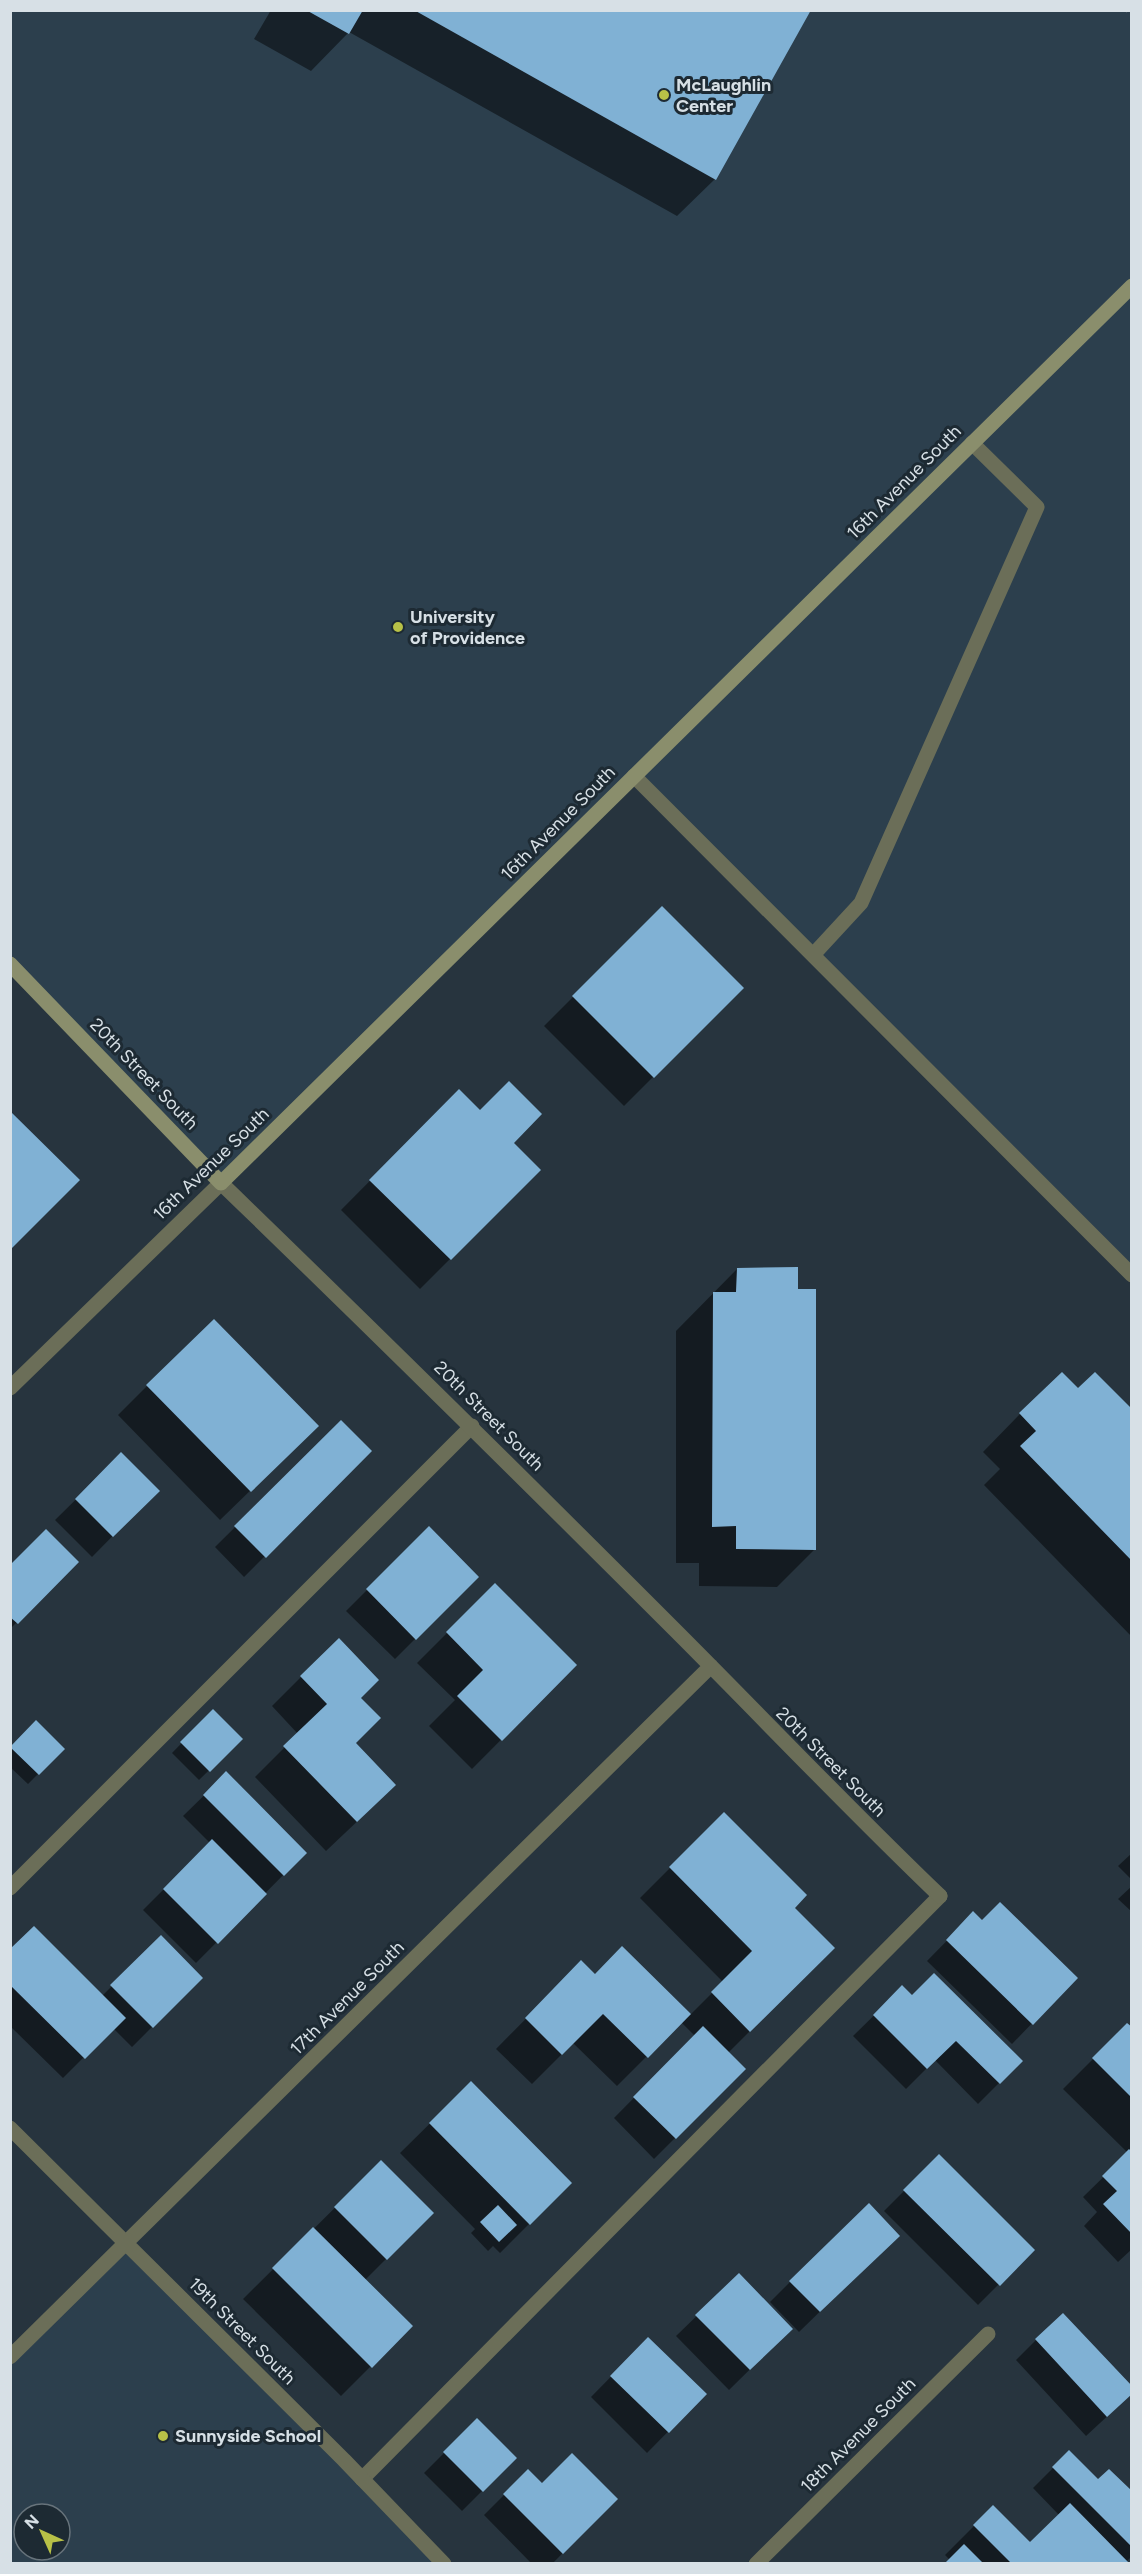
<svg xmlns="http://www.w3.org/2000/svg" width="1142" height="2574" font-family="Figtree,sans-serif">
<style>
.built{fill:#2c3f4d;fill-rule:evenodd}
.shadow{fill:#0007}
.building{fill:#80b1d4}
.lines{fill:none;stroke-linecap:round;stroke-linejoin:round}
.path{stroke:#707b84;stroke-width:4;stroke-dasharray:1.5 4.5;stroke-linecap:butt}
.lane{stroke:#6b6e58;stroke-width:15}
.street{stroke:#6b6e58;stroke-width:15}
.secondary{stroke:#8a8e6c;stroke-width:15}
.poi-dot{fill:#b8c147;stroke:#1d2a33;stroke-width:2}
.labels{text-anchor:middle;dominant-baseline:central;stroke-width:6;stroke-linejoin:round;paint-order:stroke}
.poi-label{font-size:18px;font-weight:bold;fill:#d7e0e6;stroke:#1d2a33;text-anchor:start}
.street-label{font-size:18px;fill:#d7e0e6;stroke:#1d2a33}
</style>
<rect width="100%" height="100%" fill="#27343e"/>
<path class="built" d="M 10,11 L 1131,11 L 1131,1275 L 634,776 L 221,1183 L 11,968 Z
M 127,2243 L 442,2564 L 11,2564 L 11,2357 ZM 24,2514 L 60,2514 L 60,2550 L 24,2550 Z"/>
<path class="shadow" d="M 271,10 L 809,10 L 715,179 L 677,216 L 349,32 L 311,71 L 254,39 Z
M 662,908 L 742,988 L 624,1106 L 544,1026 Z
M 459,1091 L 539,1170 L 420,1289 L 341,1210 Z
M 737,1269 L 815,1549 L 777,1587 L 699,1586 L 699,1563 L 676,1563 L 676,1331 Z
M 147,1386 L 287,1455 L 220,1520 L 118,1415 Z
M 1078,1390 L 1132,1411 L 1132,1637 L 984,1485 L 1000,1469 L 983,1452 L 1020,1414 Z
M 341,1422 L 370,1451 L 244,1577 L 215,1547 Z
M 121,1455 L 157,1491 L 92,1557 L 55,1520 Z
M 429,1528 L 477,1577 L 395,1659 L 346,1611 Z
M 77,1562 L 10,1629 L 10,1567 Z
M 495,1585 L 575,1665 L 472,1769 L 429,1726 L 455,1700 L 417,1663 Z
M 301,1677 L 359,1698 L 354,1743 L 364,1815 L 326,1851 L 255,1777 L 298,1734 L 272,1706 Z
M 213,1711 L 241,1739 L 199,1780 L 172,1753 Z
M 36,1722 L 63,1749 L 28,1784 L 10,1767 L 10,1748 Z
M 226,1774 L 305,1853 L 196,1963 L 143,1910 L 210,1843 L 183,1816 Z
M 724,1814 L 793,1908 L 833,1948 L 728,2053 L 744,2069 L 654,2159 L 614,2118 L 695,2036 L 681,2022 L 617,2086 L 573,2043 L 532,2084 L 496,2049 L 581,1963 L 595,1976 L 622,1948 L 690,2015 L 723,1982 L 640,1898 Z
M 1132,1853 L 1132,1880 L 1118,1866 Z
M 1132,1886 L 1132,1912 L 1118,1899 Z
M 973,1914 L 982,1922 L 1076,1978 L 1012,2044 L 927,1961 Z
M 161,1937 L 201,1978 L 132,2047 L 113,2028 L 63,2078 L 10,2026 L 10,1952 L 102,1996 Z
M 902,1988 L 912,1997 L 1021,2061 L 978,2104 L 935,2060 L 906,2089 L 853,2036 Z
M 1127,2025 L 1132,2029 L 1132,2249 L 1118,2262 L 1084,2226 L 1097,2212 L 1083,2197 L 1128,2153 L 1063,2089 Z
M 471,2083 L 570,2183 L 500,2253 L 493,2246 L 488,2251 L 471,2233 L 475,2229 L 400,2153 Z
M 939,2156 L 1033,2250 L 978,2305 L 884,2211 Z
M 381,2162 L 432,2213 L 365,2280 L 411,2326 L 341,2396 L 243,2299 Z
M 877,2256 L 799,2332 L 770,2302 L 790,2282 Z
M 739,2275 L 791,2329 L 729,2390 L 676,2336 Z
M 648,2339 L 705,2394 L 647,2453 L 591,2397 Z
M 1036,2340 L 1113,2411 L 1086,2436 L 1016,2360 Z
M 477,2420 L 515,2458 L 462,2511 L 424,2473 Z
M 1069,2452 L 1098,2481 L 1132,2493 L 1132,2556 L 1126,2562 L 1128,2564 L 946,2564 L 950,2560 L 945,2555 L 993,2507 L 1030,2544 L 1059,2515 L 1033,2488 Z
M 528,2471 L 542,2485 L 616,2499 L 552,2564 L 532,2564 L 484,2515 Z"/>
<path class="building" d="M 306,10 L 363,10 L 349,34 Z
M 414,10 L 811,10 L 716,180 Z
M 662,906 L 744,988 L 654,1078 L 572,996 Z
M 509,1081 L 542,1114 L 514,1143 L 541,1170 L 451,1260 L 369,1180 L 459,1089 L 480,1110 Z
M 10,1111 L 80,1180 L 10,1250 Z
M 798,1267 L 798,1289 L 816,1289 L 816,1550 L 736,1549 L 736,1526 L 712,1527 L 713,1292 L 736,1292 L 737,1268 Z
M 214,1319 L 319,1426 L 251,1492 L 146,1385 Z
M 1062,1372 L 1078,1388 L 1095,1372 L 1132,1409 L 1132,1561 L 1020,1446 L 1036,1431 L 1019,1413 Z
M 341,1420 L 372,1451 L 266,1558 L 234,1526 Z
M 121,1452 L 160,1491 L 113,1537 L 75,1499 Z
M 429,1526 L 479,1577 L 416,1640 L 366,1589 Z
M 46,1529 L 79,1562 L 18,1624 L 10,1617 L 10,1565 Z
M 495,1583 L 577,1665 L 502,1741 L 457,1696 L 483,1670 L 446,1632 Z
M 339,1638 L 379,1680 L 361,1698 L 381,1718 L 356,1743 L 396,1785 L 357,1822 L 283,1746 L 327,1704 L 300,1676 Z
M 213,1709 L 243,1739 L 210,1772 L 180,1742 Z
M 36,1720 L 65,1749 L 39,1775 L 10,1747 Z
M 226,1771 L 307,1853 L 284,1876 L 203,1795 Z
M 724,1812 L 807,1895 L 795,1908 L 835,1948 L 750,2032 L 711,1992 L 752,1951 L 669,1867 Z
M 212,1839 L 267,1894 L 218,1944 L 163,1889 Z
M 1000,1902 L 1078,1978 L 1033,2025 L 946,1940 L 973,1911 L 982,1920 Z
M 34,1926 L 126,2018 L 85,2059 L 10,1985 L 10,1949 Z
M 161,1935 L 203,1978 L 153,2028 L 110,1985 Z
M 622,1946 L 691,2014 L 648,2058 L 603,2014 L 562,2055 L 525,2018 L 581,1960 L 595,1974 Z
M 934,1973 L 1023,2061 L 1000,2084 L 956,2041 L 927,2069 L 873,2015 L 902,1985 L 912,1995 Z
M 1127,2023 L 1132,2027 L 1132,2098 L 1092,2058 Z
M 703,2026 L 746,2069 L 676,2139 L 633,2097 Z
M 471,2081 L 572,2183 L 530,2225 L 429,2123 Z
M 1129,2149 L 1132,2152 L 1132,2234 L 1103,2204 L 1117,2191 L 1102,2176 Z
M 939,2154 L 1035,2250 L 1000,2286 L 903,2190 Z
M 381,2160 L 434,2213 L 387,2260 L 334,2207 Z
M 869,2203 L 900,2236 L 820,2312 L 789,2281 Z
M 498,2205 L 517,2225 L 499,2242 L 480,2222 Z
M 313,2227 L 413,2326 L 372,2368 L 272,2268 Z
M 739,2273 L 793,2329 L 750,2370 L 695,2315 Z
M 1063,2313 L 1132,2386 L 1132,2394 L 1107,2417 L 1035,2339 Z
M 648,2337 L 707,2394 L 669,2433 L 610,2376 Z
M 477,2418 L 517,2458 L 483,2492 L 443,2452 Z
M 1069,2450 L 1098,2479 L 1109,2469 L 1132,2491 L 1132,2547 L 1052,2467 Z
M 572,2453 L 618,2499 L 563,2554 L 503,2494 L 528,2469 L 542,2483 Z
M 1070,2503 L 1130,2564 L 1012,2564 L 973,2525 L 993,2505 L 1030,2542 Z
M 964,2544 L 984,2564 L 944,2564 Z"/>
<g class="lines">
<path class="path" d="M 1127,10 L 1132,15"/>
<path class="lane" d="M 634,776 L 1132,1275
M 813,955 L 861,903 L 1037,507 L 972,443
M 10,1888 L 472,1426
M 362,2479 L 940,1896"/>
<path class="street" d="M 10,1388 L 221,1183 C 373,1330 524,1479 674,1629 C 763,1718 849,1809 940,1896
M 10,2128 L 344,2460 L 444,2564
M 10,2357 L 711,1666
M 756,2564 L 988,2334"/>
<path class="secondary" d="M 10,964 L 221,1183 L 1132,286"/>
</g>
<g class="poi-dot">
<circle cx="664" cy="95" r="6"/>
<circle cx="398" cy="627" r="6"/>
<circle cx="163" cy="2436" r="6"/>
</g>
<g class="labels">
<g class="poi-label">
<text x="676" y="85">McLaughlin<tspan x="676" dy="21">Center</tspan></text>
<text x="410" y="617">University<tspan x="410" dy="21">of Providence</tspan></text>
<text x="175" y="2436">Sunnyside School</text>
</g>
<g class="street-label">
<text transform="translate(904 482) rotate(-45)">16th Avenue South</text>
<text transform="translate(558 823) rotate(-45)">16th Avenue South</text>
<text transform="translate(144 1074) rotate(46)">20th Street South</text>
<text transform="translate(211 1164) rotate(-44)">16th Avenue South</text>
<text transform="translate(489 1416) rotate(45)">20th Street South</text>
<text transform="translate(831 1762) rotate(45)">20th Street South</text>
<text transform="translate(347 1998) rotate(-45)">17th Avenue South</text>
<text transform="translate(242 2331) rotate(45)">19th Street South</text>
<text transform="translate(858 2435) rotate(-45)">18th Avenue South</text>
</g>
</g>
<rect width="1142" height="2574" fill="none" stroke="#d7e0e6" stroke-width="24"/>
<g transform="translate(42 2532) rotate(315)"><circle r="28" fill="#1d2a33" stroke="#67737b" stroke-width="1.5"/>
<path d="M0-4.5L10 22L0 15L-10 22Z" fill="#b8c147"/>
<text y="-9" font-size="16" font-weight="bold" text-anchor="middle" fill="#d7e0e6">N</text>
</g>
</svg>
